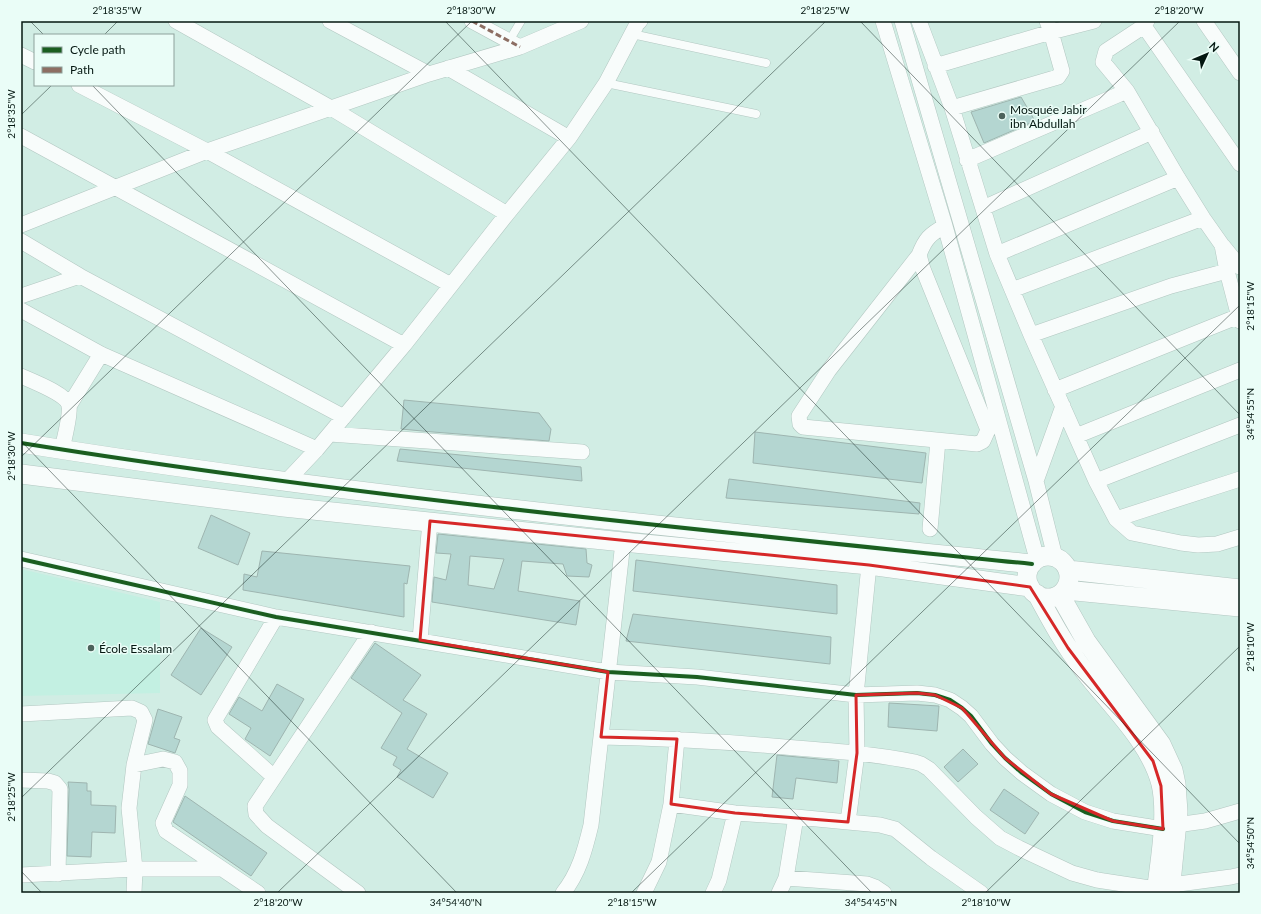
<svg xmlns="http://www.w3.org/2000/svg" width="1261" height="914" font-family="Lato,sans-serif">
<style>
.built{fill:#c3f0e2}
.building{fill:#b4d6d1;stroke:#9eb5b0;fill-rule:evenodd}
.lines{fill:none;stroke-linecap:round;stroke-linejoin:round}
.service-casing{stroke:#b2c7c1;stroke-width:9}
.minor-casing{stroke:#b2c7c1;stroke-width:16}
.tertiary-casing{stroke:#b2c7c1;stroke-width:20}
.service{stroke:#f8fcfb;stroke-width:8}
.minor{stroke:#f8fcfb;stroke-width:15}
.tertiary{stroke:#f8fcfb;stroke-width:19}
.quiet{stroke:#8d6e63;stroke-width:3;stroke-dasharray:6 3;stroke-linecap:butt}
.cycleway-casing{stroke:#eafdf7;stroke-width:6}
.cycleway{stroke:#1b5e20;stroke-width:4}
.marked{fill:none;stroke:#d62828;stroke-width:3;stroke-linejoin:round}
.ticks{fill:none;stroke:#041711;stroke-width:1;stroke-opacity:0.45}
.poi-dot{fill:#4c625b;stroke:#eafdf7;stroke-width:1.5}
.labels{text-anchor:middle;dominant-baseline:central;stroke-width:3;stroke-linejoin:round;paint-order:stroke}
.poi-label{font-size:12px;fill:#041711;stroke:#eafdf7;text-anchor:start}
.neatline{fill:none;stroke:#041711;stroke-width:1.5}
.ticks-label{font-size:10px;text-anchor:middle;fill:#041711}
</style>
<rect width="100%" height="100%" fill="#d1ede4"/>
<path class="built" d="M 21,569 L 160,602 L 160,693 L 21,696 Z"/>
<path class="building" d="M 1021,97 L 1035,121 L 984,143 L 971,112 Z
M 404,400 L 539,413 L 551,429 L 549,441 L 433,432 L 401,429 Z
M 755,432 L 926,453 L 922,483 L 753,463 Z
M 400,449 L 581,467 L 582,481 L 397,461 Z
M 729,479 L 920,503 L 919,514 L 726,498 Z
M 211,515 L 250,533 L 238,565 L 198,548 Z
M 438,534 L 586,549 L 587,563 L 592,565 L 589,577 L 567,576 L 563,564 L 522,561 L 518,591 L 580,601 L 576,625 L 432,602 L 434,577 L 446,580 L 451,554 L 436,553 ZM 470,556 L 504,559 L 494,589 L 468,585 Z
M 262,551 L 410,566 L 407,584 L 404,583 L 404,617 L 243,590 L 244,574 L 257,577 Z
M 636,560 L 837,585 L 837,614 L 633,591 Z
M 633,614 L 831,637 L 830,664 L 626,641 Z
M 201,628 L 232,647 L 201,695 L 171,675 Z
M 375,643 L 421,675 L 403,700 L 427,714 L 407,749 L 448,773 L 433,798 L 397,777 L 401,770 L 393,765 L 397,757 L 381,748 L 402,713 L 351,678 Z
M 277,684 L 304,699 L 270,756 L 245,739 L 251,728 L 229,714 L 239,697 L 262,711 Z
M 889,703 L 939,706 L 937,731 L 888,727 Z
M 158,709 L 182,717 L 174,738 L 180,740 L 175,753 L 148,744 Z
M 963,749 L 978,764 L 958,782 L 944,767 Z
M 777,755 L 839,761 L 837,783 L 796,778 L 793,799 L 772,797 Z
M 68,782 L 87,783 L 87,791 L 91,791 L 91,805 L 116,806 L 115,833 L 92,832 L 91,857 L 67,856 L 69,789 Z
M 1004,789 L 1039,813 L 1025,834 L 990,810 Z
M 185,796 L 267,853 L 251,876 L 173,822 Z"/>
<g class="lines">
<defs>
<path id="service" d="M 632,34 L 766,63
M 509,41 L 521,21
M 606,83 L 756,114"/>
<path id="minor" d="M 176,21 L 331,108 L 507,214
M 330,21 L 429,74
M 472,21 L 520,47
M 883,21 L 945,226 L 1037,559
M 902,21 L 1036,481 L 1055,557
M 919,21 L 952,108 L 997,254 L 1031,335 L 1096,481 L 1116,519 L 1132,533 L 1181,543 L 1198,545 L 1217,544 L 1240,537
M 1147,21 L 1144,26 L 1106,51 L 1103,62 L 1127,91 L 1178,178 L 1203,218 L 1222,245 L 1227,271 L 1240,321
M 1204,21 L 1240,73
M 1144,26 L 1240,164
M 21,55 L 35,62
M 935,66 L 1051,32 L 1094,21
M 448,68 L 569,138
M 79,85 L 207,151 L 451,285
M 952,108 L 1058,77 L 1062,71 L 1051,32 L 1047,21
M 21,136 L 404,345
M 967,160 L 1127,91
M 983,208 L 1152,132
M 21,225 L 207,151 L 429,74 L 520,47 L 581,21
M 21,241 L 80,276 L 344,417
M 1223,246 L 1240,267
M 997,254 L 1178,178
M 919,255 L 923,269 L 988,430 L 983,441 L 977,444 L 803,427 L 800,424 L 799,416 L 829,370 L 919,255 C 925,239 930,234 945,226
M 1012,290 L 1203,218
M 21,296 L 80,276
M 21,310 L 101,354 L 317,449
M 1031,335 L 1171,286 L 1227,271
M 21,376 C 32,381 66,394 69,405 C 71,414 64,440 62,449
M 1055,390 L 1239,316
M 69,406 L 101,354
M 330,434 L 582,452
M 1076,436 L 1240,370
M 1036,481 L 1063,406
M 1096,481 L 1240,425
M 286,482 L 317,449 L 404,345 L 507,214 L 569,138 L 606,83 L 637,24 L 640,21
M 1116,519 L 1240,479
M 930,529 L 938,441
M 21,559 L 276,617 L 608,672 L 697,677 L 856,695 L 917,693 L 935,695 L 950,700 L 962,708 L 971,716 L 992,744 L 1005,758 L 1022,773 L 1051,794 L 1085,812 L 1113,821 L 1163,829
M 869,565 L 856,695 L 857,753 L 848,822 L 880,825 L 895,829 L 931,858 L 981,893
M 420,640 L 430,521
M 21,714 L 132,708 L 141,712 L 145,720 L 134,765 L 163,759 L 175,762 L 180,771 L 180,785 L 163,823 L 166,831 L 258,893
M 601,737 C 666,738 731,742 796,748 C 836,751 876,754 915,762 L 921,764 L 929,769 L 976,817 L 1000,838 L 1019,848 L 1072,873 L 1097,880 L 1156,889
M 274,777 L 218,727 L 215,720 L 276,617
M 21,780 L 48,781 L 55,783 L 60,789 L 58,874
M 671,804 L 735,813 L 796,817 L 786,878 L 779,893
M 796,817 L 848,822
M 1176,825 L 1205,821 L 1240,811
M 21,875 L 135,869 L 222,869
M 786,878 L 867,884 L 875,887 L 884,893
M 1171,885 L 1231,877 L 1240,875
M 134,893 L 135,869 L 129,808 L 134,765
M 358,893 L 267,826 L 256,814 L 255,806 L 371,632
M 563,893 C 579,873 585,850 591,825 L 623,542
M 644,893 L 659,862 L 671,804 L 677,739
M 713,893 L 719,880 L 735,813"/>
<path id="tertiary" d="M 21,443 C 356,497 694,529 1032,564
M 21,474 L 284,507 L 623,542 L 869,565 L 1030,587
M1027 577a21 21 0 1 1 42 0a21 21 0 1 1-42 0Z
M 1068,570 L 1240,589
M 1065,590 L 1240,607
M 1037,594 C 1051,620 1065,646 1083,669 C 1109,704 1150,741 1161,784 C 1168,815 1160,861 1156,893
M 1060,595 L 1086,641 L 1161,744 L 1173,770 L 1176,784 L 1178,812 L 1170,893"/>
</defs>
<use href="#service" class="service-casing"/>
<use href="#minor" class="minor-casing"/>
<use href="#tertiary" class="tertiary-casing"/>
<use href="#service" class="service"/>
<use href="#minor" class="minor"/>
<use href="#tertiary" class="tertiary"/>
<path class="quiet" d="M 472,21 L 520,47"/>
<defs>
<path id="cycleway" d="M 21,443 C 356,497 694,529 1032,564
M 21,559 L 276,617 L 608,672 L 697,677 L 856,695 L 917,693 L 935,695 L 950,700 L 962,708 L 971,716 L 992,744 L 1005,758 L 1022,773 L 1051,794 L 1085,812 L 1113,821 L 1163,829"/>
</defs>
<use href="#cycleway" class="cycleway-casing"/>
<use href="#cycleway" class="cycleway"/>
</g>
<path class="marked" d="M 430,521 L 869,565 L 1030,587 L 1068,648 L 1153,761 L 1161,786 L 1163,829 L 1113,821 L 1051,794 L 1005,758 L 962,708 L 935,695 L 917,693 L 856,695 L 857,753 L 848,822 L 735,813 L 671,804 L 677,739 L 601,737 L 608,672 L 420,640 Z"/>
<path class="ticks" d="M 30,21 L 44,35M 445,21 L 1240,844M 860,21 L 1240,415M 104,35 L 118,21M 92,85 L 872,893M 21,115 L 52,85M 21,441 L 457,893M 21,457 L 472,21M 21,798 L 826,21M 21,871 L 42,893M 277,893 L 1180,21M 631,893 L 1240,305M 985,893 L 1240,646"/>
<g class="poi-dot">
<circle cx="1002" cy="116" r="4"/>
<circle cx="91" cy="648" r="4"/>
</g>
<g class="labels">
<g class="poi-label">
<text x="1010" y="109">Mosquée Jabir<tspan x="1010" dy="14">ibn Abdullah</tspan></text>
<text x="99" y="648">École Essalam</text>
</g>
</g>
<rect width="1261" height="914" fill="none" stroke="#eafdf7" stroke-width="44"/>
<rect x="34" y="34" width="140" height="52" fill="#eafdf7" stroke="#8ea19b"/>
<rect x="42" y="47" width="20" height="6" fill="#1b5e20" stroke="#8ea19b"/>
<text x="70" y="54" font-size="12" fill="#041711">Cycle path</text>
<rect x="42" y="67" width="20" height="6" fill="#8d6e63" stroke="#8ea19b"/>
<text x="70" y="74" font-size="12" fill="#041711">Path</text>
<g transform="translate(1207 54) rotate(46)" stroke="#eafdf7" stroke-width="3" paint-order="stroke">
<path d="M0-3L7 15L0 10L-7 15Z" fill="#041711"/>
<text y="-6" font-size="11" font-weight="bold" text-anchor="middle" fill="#041711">N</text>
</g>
<rect x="22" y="22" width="1217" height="870" class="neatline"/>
<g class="ticks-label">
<text x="117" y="14">2°18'35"W</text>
<text x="471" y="14">2°18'30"W</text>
<text x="825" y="14">2°18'25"W</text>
<text x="1179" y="14">2°18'20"W</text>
<text transform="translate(11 114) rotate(-90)" y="4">2°18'35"W</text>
<text transform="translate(1250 306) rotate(-90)" y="4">2°18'15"W</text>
<text transform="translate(1250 414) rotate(-90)" y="4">34°54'55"N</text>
<text transform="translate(11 456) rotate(-90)" y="4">2°18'30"W</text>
<text transform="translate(1250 647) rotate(-90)" y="4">2°18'10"W</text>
<text transform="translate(11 797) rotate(-90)" y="4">2°18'25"W</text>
<text transform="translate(1250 843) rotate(-90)" y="4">34°54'50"N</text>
<text x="278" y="906">2°18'20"W</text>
<text x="456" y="906">34°54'40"N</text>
<text x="632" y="906">2°18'15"W</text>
<text x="871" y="906">34°54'45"N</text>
<text x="986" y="906">2°18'10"W</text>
</g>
</svg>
